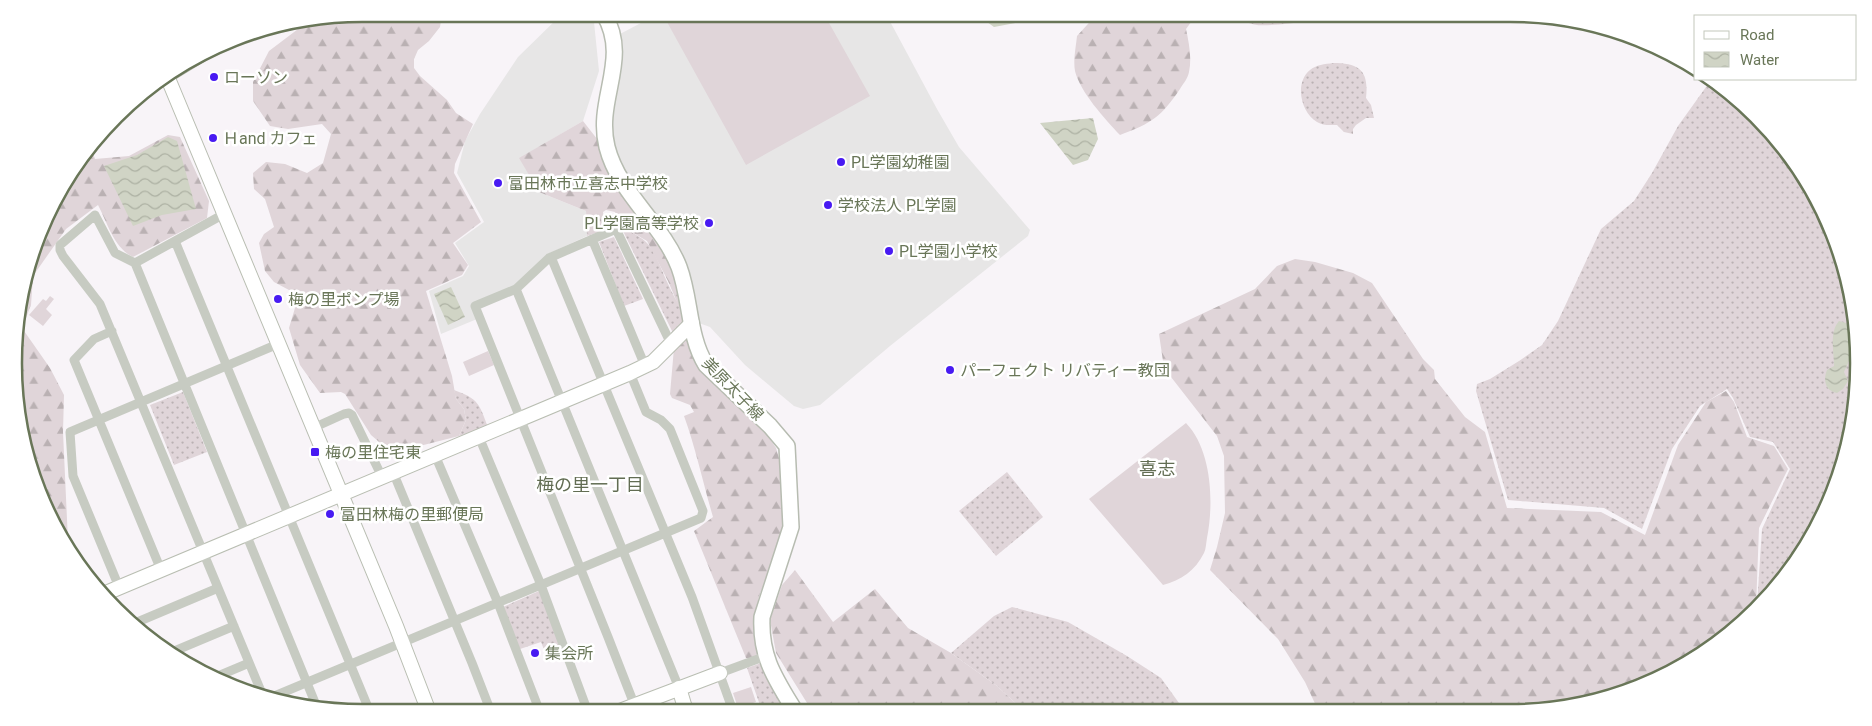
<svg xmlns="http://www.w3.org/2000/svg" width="1872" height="726" font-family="Roboto,'Noto Sans JP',sans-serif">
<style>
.built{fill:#e7e6e6}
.grass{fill:url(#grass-dots)}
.forest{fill:url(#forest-firs)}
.garden{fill:#e0d5d9}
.water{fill:url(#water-waves)}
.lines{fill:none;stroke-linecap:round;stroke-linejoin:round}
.secondary-casing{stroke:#b9beb2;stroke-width:16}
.primary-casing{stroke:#b7bcb1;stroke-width:18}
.street{stroke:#c7cbc2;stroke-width:9}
.secondary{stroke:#fff;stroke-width:14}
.primary{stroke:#fff;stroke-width:15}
.poi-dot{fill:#481af2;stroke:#fff;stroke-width:2}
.labels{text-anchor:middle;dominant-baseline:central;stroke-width:5;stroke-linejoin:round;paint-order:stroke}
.poi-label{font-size:16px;fill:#697658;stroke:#fff;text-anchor:start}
.street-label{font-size:16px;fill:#697658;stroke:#fff}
.neighbourhood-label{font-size:18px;fill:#626d53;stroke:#fff}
.rim{fill:none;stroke:#697658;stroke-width:2.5}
</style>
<defs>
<pattern id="grass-dots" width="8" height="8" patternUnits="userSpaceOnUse" patternTransform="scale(1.25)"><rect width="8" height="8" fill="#e0d5d9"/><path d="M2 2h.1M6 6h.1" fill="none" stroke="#bab1b3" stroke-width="1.8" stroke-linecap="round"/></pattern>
<pattern id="forest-firs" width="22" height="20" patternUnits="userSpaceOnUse" patternTransform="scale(1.25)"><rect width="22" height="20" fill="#e0d5d9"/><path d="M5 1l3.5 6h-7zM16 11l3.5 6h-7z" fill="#bab1b3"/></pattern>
<pattern id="water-waves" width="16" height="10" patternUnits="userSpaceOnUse" patternTransform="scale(1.25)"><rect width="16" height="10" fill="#d0d4c5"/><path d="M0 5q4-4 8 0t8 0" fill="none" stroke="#adb1a3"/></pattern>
</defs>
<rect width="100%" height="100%" fill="#f8f4f8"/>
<path class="built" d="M 562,14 L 590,14 L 594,22 L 599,71 L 583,121 L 520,158 L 539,192 L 586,211 L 587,236 L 550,253 L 516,286 L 471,305 L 477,319 L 441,334 L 429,291 L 463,276 L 469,266 L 455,243 L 484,222 L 457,173 L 465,141 L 480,114 L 518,57 Z
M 658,14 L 886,14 L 937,109 L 959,147 L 1030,230 L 1028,236 L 890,346 L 820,405 L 803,409 L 794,406 L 745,365 L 710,327 L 696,322 L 694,290 L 687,266 L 678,247 L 628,181 L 619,163 L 614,147 L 611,121 L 622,55 L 620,34 Z"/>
<path class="grass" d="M 1238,14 L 1343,14 C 1330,19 1271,27 1257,25 C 1249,24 1243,21 1238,14 Z
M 1333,63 C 1360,63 1369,71 1366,98 L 1371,105 L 1374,118 L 1366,118 L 1356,125 L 1353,129 L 1353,134 L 1344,132 L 1337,125 C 1330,125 1323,126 1317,122 C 1301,113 1294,83 1310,70 C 1316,65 1325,64 1333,63 Z
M 1711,80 L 1739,100 L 1786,150 L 1822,208 L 1846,272 L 1857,340 L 1855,408 L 1840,475 L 1800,557 L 1757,605 L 1762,529 L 1790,469 L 1773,442 L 1750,437 L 1733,398 L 1727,389 L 1700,406 L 1672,449 L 1642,529 L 1604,508 L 1508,500 L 1476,391 L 1477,384 L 1490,379 L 1519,361 L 1542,345 L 1558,321 L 1601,229 L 1634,201 L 1652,173 L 1678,126 Z
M 623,227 C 635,235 646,238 653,251 C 659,261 675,305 683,308 L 687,319 L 673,333 L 623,231 Z
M 614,237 L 643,299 L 624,306 L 599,242 Z
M 454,390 C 479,399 479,404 488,427 L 459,436 L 466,420 L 464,409 L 456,399 Z
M 183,392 L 207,452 L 174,465 L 150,405 Z
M 1007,472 L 1043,517 L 996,556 L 959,511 Z
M 539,591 L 563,651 L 547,657 L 541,642 L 520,649 L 503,607 Z
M 1012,607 L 1068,622 L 1127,656 L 1161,678 L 1184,710 L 1024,711 L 997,686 L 951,653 L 994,616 Z
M 761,663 L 787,711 L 762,711 L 747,668 Z"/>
<path class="forest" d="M 363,14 L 442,14 L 440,27 L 429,41 L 418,50 L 414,59 L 414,68 L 420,76 L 447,100 L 456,113 L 473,124 L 455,164 L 454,173 L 481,222 L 453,243 L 468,265 L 462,275 L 426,291 L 452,376 L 456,399 L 464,409 L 466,420 L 459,436 L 392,453 L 371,435 L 345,394 L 341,392 L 320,393 L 300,365 L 289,328 L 295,308 L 293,296 L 289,290 L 274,282 L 265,271 L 259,243 L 264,234 L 274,227 L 265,199 L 254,189 L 253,173 L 266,162 L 285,164 L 307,173 L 323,163 L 331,134 L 322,124 L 288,129 L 270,126 L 253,101 L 253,82 L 269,51 L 306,23 Z
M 1097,14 L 1197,14 L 1186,29 C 1189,43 1192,58 1189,72 C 1188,78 1183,84 1180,89 C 1161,117 1152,123 1120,135 C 1105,119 1080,92 1075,71 C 1073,61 1076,46 1077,36 Z
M 583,121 L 601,144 L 671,257 L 683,308 L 679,307 L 668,281 L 647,241 L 623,227 L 615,212 L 606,210 L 603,212 L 605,230 L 587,236 L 586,211 L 539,192 L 519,158 Z
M 168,135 L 180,137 L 209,201 L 207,218 L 133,257 C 114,248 107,222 98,205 L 66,229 L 33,276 L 31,305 L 22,328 L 50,368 L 64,395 L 63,432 L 68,541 L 65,543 L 40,497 L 21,431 L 17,317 L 32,250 L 60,189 L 92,150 L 95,159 L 129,156 Z
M 1295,259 L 1315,262 L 1353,273 L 1372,283 L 1423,359 L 1434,370 L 1435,379 L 1465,417 L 1485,432 L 1507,508 L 1601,512 L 1645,535 L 1678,445 L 1706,402 L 1726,391 L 1734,402 L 1747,437 L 1774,446 L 1788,469 L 1759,528 L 1756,607 L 1739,626 L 1663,676 L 1555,709 L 1318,710 L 1305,682 L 1278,639 L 1210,570 L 1217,547 L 1225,513 L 1224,456 L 1217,436 L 1164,368 L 1159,334 L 1255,289 L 1277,266 Z
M 688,335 L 764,430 L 776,448 L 784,475 L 788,507 L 776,560 L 760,593 L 753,621 L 758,650 L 756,658 L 746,658 L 694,531 L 713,517 C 703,483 696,449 684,416 L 694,412 L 690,405 L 672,398 L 670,394 L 674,348 Z
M 795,570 L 833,622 L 875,589 L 908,628 L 951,653 L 997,686 L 1024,711 L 812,711 L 776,653 L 770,620 L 782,585 Z"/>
<path class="garden" d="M 681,14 L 824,14 L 870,96 L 746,165 L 667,22 Z
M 50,296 L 54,299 L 46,309 L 52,315 L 43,326 L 29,315 L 43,299 L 46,301 Z
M 488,351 L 494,365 L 469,376 L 463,362 Z
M 1186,423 C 1212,450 1214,503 1207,538 C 1206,543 1206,549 1204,553 C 1195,571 1181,580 1163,585 L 1089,499 Z
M 751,687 L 756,702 L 738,708 L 733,693 Z"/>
<path class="water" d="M 957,14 L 1051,14 L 1048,17 L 994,27 L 980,17 L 974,19 L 955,18 Z
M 1093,118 L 1098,139 L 1088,160 L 1073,165 L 1040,123 Z
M 168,137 L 177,141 L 196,209 L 162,215 L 133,226 L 104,166 L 137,155 Z
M 451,287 L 465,317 L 448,325 L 434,294 Z
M 1839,321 L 1846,323 L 1853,329 L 1853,352 L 1844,372 L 1848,381 L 1843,389 L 1837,393 C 1825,391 1823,380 1827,370 L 1834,366 C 1834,352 1829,332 1839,321 Z"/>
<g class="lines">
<defs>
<path id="secondary" d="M 171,73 L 202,54
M 167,76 L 396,626 L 429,712
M 106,593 L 630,373 L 653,362 L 692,323
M 679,688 L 686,711
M 617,712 L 720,673"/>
<path id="primary" d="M 604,14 C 631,60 595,99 607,147 C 619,194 662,223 679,267 C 691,299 688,336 706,365 L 770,426 L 787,446 L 791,527 L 762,617 C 760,657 775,678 795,711"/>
</defs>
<use href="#secondary" class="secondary-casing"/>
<use href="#primary" class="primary-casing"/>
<path class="street" d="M 592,239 L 645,366
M 175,241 L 370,712
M 551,257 L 692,597 L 733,711
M 135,263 L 224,214
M 516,289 L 679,688
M 112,331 L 94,339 L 74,360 L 161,570
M 313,428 L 344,414 L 349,413 L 352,415 L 382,477
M 479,437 L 541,585 L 588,712
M 435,455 L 498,603 L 540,712
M 393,472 L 472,663 L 491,712
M 119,587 L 73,476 L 70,432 L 278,344
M 135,623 L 218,588
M 172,652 L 234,626
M 720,673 L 766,656
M 218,676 L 249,663
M 263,696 L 100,304 L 63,256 L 60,250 L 60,245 L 95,215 L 115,253 L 135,263 L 316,705
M 272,697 L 701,518 L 703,511 L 670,429 L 661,420 L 646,412 L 630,373
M 636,709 L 608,637 L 475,306 L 516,289 L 549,258 L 616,229 L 671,344"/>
<use href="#secondary" class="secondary"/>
<use href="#primary" class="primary"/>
</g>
<g class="poi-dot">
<circle cx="214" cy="77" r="5"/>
<circle cx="213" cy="138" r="5"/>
<circle cx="841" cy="162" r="5"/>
<circle cx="498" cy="183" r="5"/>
<circle cx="828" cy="205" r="5"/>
<circle cx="709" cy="223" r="5"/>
<circle cx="889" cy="251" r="5"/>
<circle cx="278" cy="299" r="5"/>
<circle cx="950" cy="370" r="5"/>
<rect x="310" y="447" width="10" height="10" rx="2.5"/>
<circle cx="330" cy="514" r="5"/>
<circle cx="535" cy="653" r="5"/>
</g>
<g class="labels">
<g class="poi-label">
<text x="224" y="77">ローソン</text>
<text x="223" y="138">Ｈand カフェ</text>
<text x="851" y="162">PL学園幼稚園</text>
<text x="508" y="183">富田林市立喜志中学校</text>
<text x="838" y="205">学校法人 PL学園</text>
<text x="699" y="223" text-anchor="end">PL学園高等学校</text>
<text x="899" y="251">PL学園小学校</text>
<text x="288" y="299">梅の里ポンプ場</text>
<text x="960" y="370">パーフェクト リバティー教団</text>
<text x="325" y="452">梅の里住宅東</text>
<text x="340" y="514">富田林梅の里郵便局</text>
<text x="545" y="653">集会所</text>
</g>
<g class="street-label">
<text transform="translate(733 389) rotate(46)">美原太子線</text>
</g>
<g class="neighbourhood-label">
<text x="1157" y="468">喜志</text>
<text x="590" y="484">梅の里一丁目</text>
</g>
</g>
<path d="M0 0H1872V726H0ZM362 22H1510A340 340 0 0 1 1850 362V364A340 340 0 0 1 1510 704H362A340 340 0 0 1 22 364V362A340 340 0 0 1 362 22Z" fill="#fff" fill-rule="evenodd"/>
<path class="rim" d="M362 22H1510A340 340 0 0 1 1850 362V364A340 340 0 0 1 1510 704H362A340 340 0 0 1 22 364V362A340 340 0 0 1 362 22Z"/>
<rect x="1694" y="15" width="162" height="65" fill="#ffffff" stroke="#c3c8bc"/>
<rect x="1704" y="31" width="25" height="8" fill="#ffffff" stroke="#c3c8bc"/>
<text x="1740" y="40" font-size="15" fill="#697658">Road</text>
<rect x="1704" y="52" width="25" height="15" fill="url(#water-waves)" stroke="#c3c8bc"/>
<text x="1740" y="65" font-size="15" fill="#697658">Water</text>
</svg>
